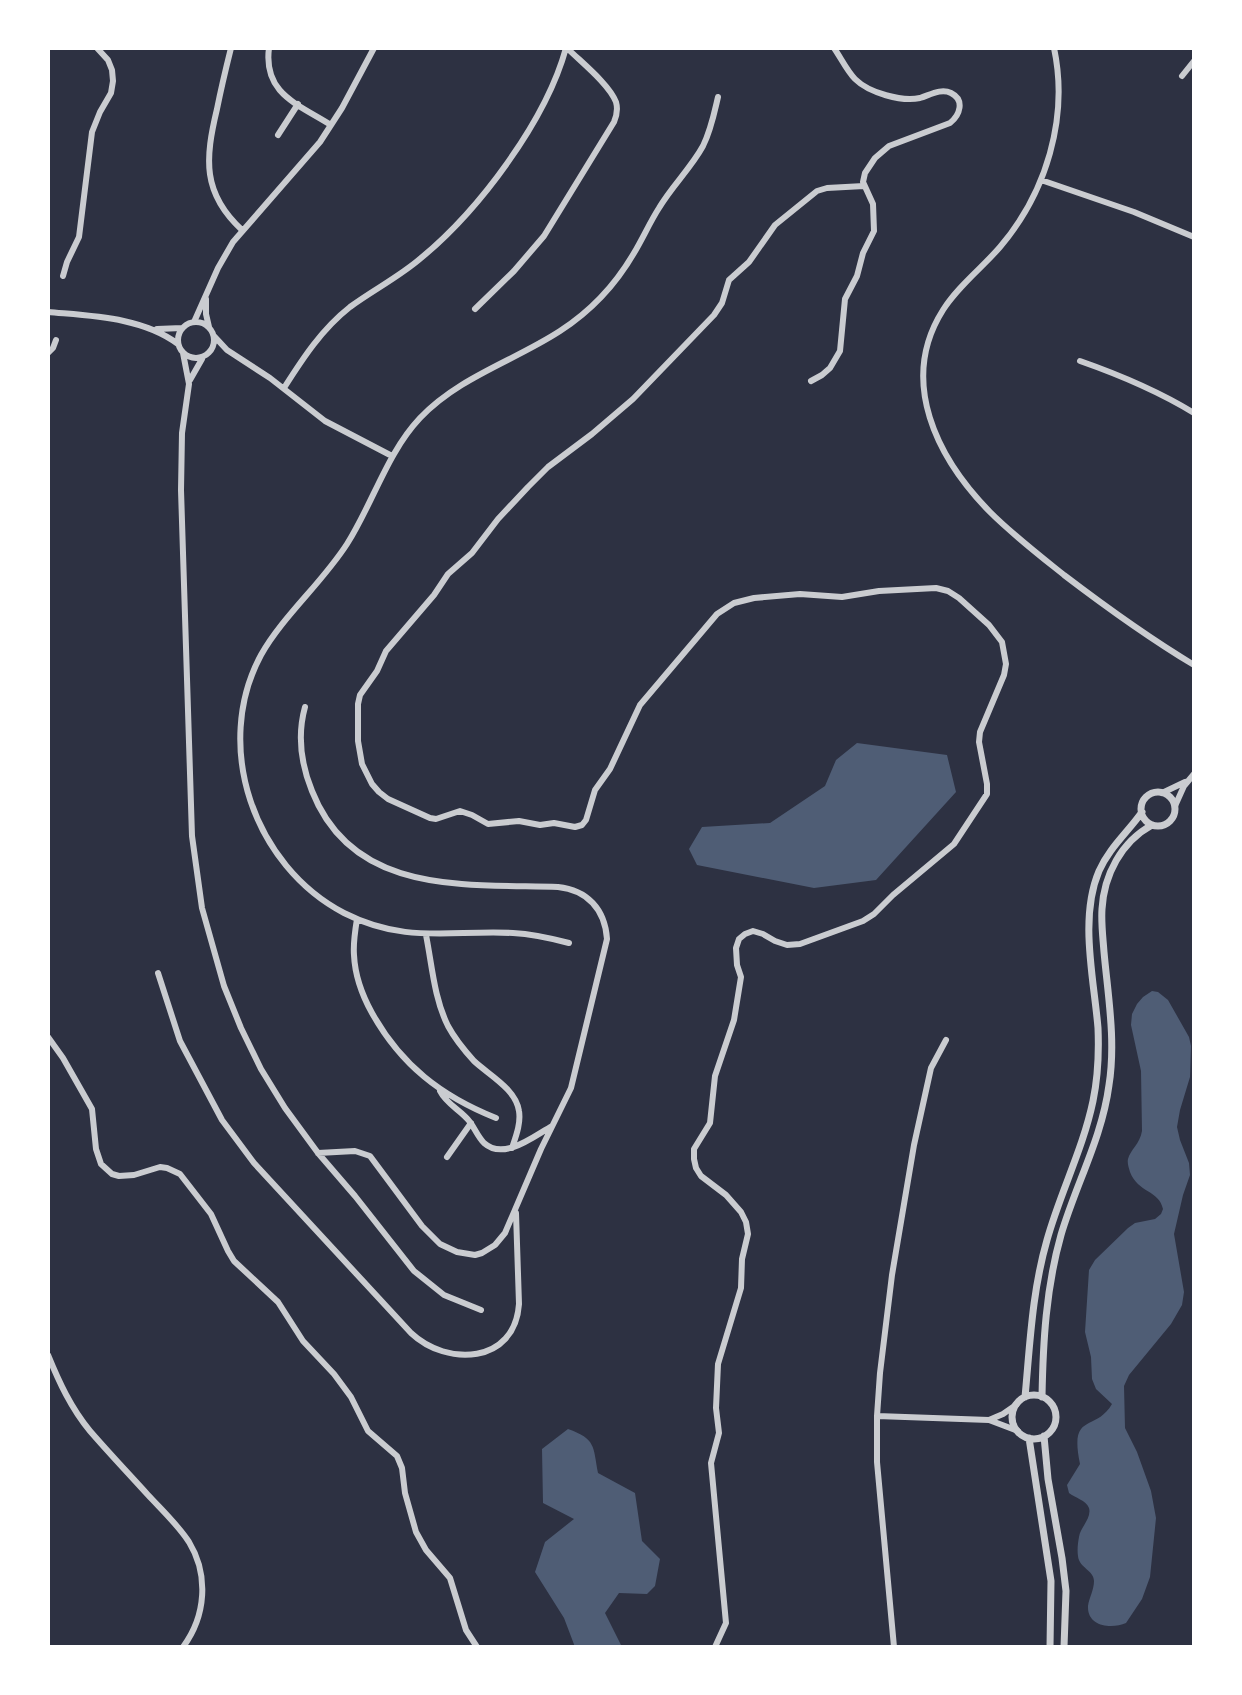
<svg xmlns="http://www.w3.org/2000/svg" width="1242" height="1695" font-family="'Work Sans',sans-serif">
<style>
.water{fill:#4f5d75}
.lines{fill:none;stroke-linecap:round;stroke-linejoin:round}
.minor{stroke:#caccd0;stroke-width:6}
.tertiary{stroke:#caccd0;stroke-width:7}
</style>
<rect width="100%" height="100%" fill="#2d3142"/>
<path class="water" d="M 857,743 L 947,755 L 956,792 L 876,880 L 814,888 L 697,865 L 689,849 L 702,827 L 770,823 L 825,786 L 836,760 Z
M 1152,991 L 1158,992 L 1168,1000 L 1189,1037 L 1191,1046 L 1190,1077 L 1180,1110 L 1177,1127 L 1180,1140 L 1189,1163 L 1190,1175 L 1183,1195 L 1174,1234 L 1184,1292 L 1182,1305 L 1171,1324 L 1129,1375 L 1124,1386 L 1125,1428 L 1137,1452 L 1151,1491 L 1156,1518 L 1150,1577 L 1142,1599 L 1126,1623 C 1112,1629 1087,1627 1088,1606 C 1089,1598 1094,1590 1094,1581 C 1094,1570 1079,1568 1078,1556 C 1077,1550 1078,1542 1079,1537 C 1080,1528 1092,1518 1089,1508 C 1086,1500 1075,1498 1069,1493 L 1067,1485 L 1080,1464 C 1069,1411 1095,1433 1112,1404 L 1096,1389 L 1092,1379 L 1091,1357 L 1085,1332 L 1089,1270 L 1095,1260 L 1128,1228 L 1135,1223 L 1155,1219 L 1161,1214 L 1163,1209 C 1159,1190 1138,1193 1130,1172 C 1129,1168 1127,1163 1128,1159 C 1130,1150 1140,1144 1142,1131 L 1141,1071 L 1131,1025 L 1132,1014 L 1137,1004 L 1143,997 Z
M 568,1429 C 596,1439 593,1446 598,1473 L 635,1493 L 642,1541 L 660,1559 L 655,1586 L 647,1594 L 619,1593 L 605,1613 L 622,1647 L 575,1647 L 564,1618 L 535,1572 L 545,1542 L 574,1519 L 543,1503 L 542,1449 Z"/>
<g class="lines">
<path class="minor" d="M 231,48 C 226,68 221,89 217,109 C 205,159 202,193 242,230
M 269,48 C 263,94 298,104 331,125
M 1054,48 C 1069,118 1046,193 1000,247 C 982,268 958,286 943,310 C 898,381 937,458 990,512 C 1013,535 1039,555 1064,575 C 1106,607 1149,638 1194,665
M 1182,76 L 1194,61
M 278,135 L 298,104
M 1041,180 L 1134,212 L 1194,237
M 63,276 L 67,262 L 79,237 L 92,132 L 100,112 L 111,93 L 113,81 L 112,70 L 108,60 L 97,48
M 206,299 L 206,314 L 209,327
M 475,309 L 514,271 L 544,236 L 614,122 C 617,115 618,109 616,102 C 609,84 581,62 567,48
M 48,312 C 91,316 142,317 178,344
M178 340a18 18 0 1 1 36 0a18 18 0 1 1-36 0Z
M 194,322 L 218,268 L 233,242 L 320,142 L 342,108 L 374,48
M 157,329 L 182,328
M 214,336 L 227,350 L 270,378 L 325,421 L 392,456
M 48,353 L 53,348 L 56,340
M 183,353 L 189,384 L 182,433 L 181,490 L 192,836 L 202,908 L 224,986 L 241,1028 L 261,1069 L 285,1108 L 318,1153 L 355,1196 L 414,1271 L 444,1295 L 481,1310
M 1080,361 C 1120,375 1158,391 1194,413
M 190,380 L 202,359
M 811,381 L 822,375 L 830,368 L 840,351 L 845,299 L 857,276 L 863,253 L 874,231 L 873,204 L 863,182 L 865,173 L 875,158 L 889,146 L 950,123 C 960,115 965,100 951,93 C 941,88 930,95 920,98 C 902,102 869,93 855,79 C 847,71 841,58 834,48
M 284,388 C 303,358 322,329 350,307 C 373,290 399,277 421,258 C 479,210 546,121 566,48
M 305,707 C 297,736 301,764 312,791 C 353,896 466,884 558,887 C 587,890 605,909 607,939 L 571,1088 L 541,1149 L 505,1233 L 495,1245 L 482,1253 L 475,1255 L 457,1252 L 440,1244 L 422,1226 L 370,1156 L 355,1151 L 318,1153
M 1162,793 L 1185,782
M 1175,806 L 1184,786 L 1194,774
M 357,919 C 355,931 353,943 354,955 C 355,976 362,995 372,1013 C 401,1065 441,1096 496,1118
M 426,935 C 432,965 434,998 448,1026 C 455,1039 464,1050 474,1061 C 489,1075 516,1089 519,1111 C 521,1123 516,1136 512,1148
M 569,943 C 550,938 532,934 513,933 C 449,930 405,944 344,913 C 254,866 212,746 261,655 C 283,616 322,583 347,544 C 373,503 387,453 420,418 C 459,377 514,361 560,331 C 591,311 616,284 634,253 C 643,238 650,222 659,208 C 672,186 691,168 703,146 C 711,130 714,114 718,97
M 158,973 L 180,1041 L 222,1120 L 254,1163 L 411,1333 C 447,1367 515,1364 519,1304 L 516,1213
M 48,1037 L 63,1058 L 92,1109 L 96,1149 L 101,1164 L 112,1174 L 119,1176 L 134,1175 L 160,1167 L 167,1168 L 180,1174 L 211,1214 L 228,1251 L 234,1261 L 278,1302 L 303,1341 L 334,1374 L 351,1397 L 368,1431 L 397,1456 L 402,1468 L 405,1493 L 416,1532 L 426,1550 L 450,1578 L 466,1630 L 477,1647
M 440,1091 C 447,1105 461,1110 470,1122 C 475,1129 478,1137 484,1143 C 504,1161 534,1136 552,1126
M 447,1157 L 471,1123
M 48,1355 C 59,1382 71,1408 90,1431 C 109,1453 129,1474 148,1495 C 162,1510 178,1525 189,1542 C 209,1575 206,1616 183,1647
M 877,1416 L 989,1420 L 1018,1431
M 989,1420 L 1003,1414 L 1016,1405
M 715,1647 L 726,1623 L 711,1463 L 719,1433 L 716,1408 L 718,1364 L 741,1288 L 742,1259 L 748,1234 L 746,1222 L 741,1212 L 726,1195 L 701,1176 L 696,1168 L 694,1159 L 694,1149 L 710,1123 L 715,1076 L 734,1020 L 741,977 L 737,965 L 736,948 L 739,939 L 745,934 L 753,931 L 763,934 L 775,941 L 787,945 L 800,944 L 863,921 L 874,914 L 893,895 L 954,844 L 987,794 L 987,784 L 979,742 L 980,732 L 1004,675 L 1006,664 L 1002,642 L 989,625 L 959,598 L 948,591 L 936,588 L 879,591 L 842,597 L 800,594 L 754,598 L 734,603 L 717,614 L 640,705 L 610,769 L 595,790 L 586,820 L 582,825 L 575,827 L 554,823 L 540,825 L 519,821 L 488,824 L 472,815 L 460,811 L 436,819 L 430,818 L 388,799 L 379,792 L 372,784 L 362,764 L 358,741 L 358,704 L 360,695 L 377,671 L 386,651 L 434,595 L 448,574 L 472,553 L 498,519 L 528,487 L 548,467 L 592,434 L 633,399 L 714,315 L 722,303 L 729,280 L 749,262 L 775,225 L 817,191 L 827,188 L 864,186
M 894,1647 L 877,1462 L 877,1416 L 880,1373 L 892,1275 L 914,1145 L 931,1068 L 946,1040"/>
<path class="tertiary" d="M1141 809a17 17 0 1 1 34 0a17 17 0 1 1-34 0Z
M1012 1417a22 22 0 1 1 44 0a22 22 0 1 1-44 0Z
M 1025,1397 C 1030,1344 1032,1292 1047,1240 C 1060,1193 1083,1149 1093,1101 C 1098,1077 1099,1052 1098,1028 C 1094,979 1079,918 1099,871 C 1109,848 1128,832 1142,812
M 1042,1397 C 1043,1342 1046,1288 1061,1235 C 1076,1184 1102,1138 1109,1085 C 1116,1041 1108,996 1104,952 C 1103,938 1101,923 1102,909 C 1104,875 1121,842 1152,825
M 1044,1436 L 1048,1479 L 1062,1558 L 1066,1591 L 1064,1647
M 1029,1438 L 1051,1581 L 1050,1647"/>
</g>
<rect width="1242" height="1695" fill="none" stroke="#ffffff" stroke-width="100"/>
</svg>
